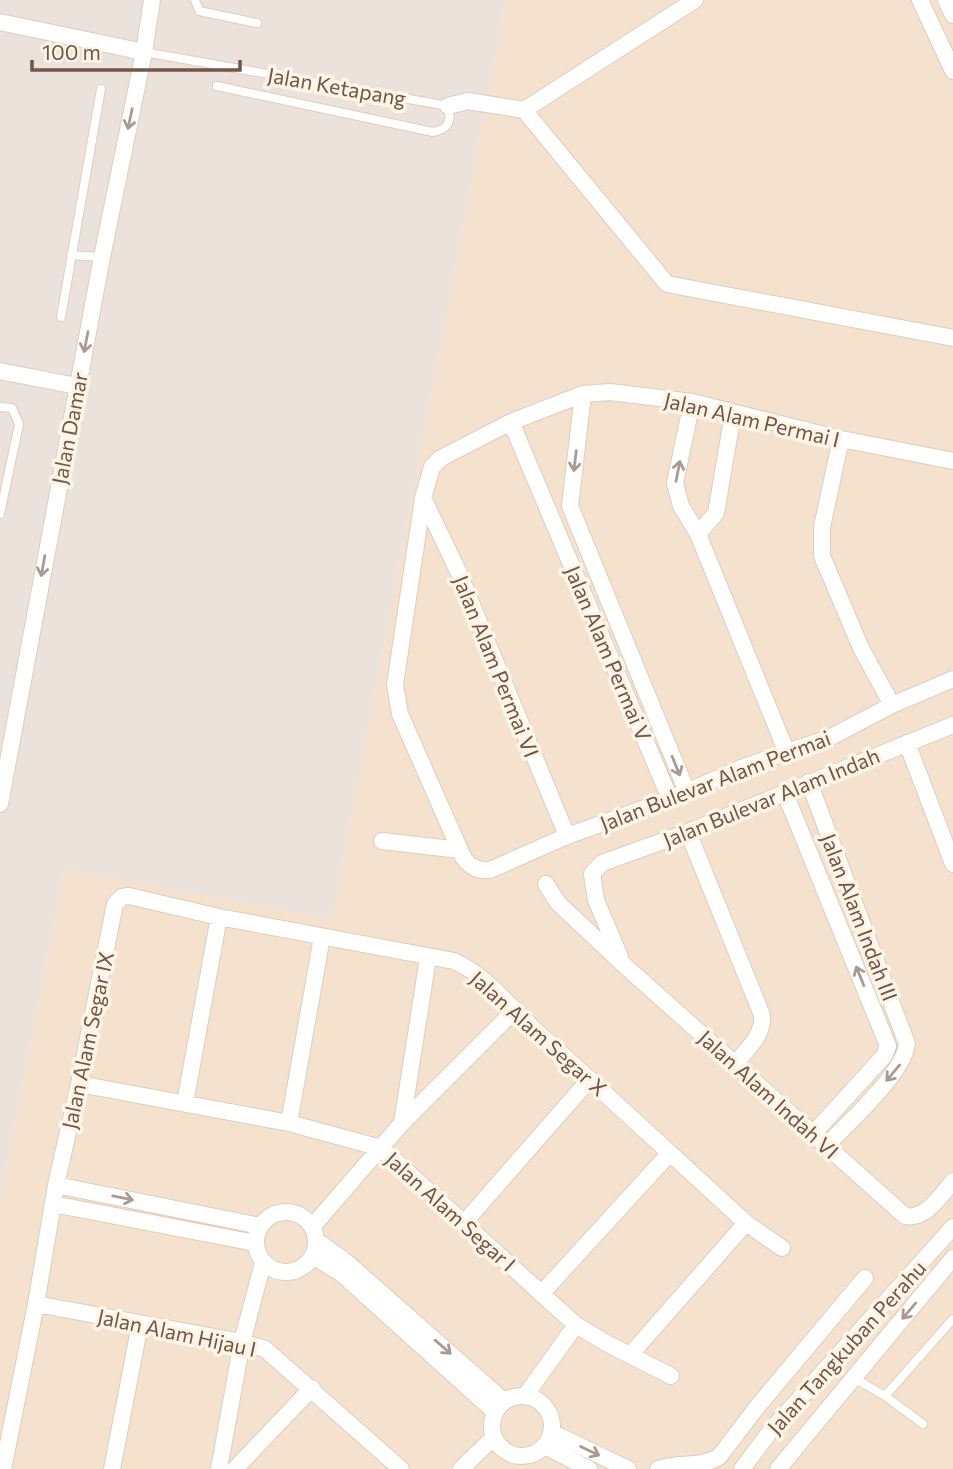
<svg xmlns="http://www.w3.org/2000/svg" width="953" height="1469" font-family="Commissioner,sans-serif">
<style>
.residential{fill:#f4e2ce}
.industrial{fill:#ebe2dc}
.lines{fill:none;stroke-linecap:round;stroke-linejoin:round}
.service-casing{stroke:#e1ccbc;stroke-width:10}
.minor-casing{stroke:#e1ccbc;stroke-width:18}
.service{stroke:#fff;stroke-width:8}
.minor{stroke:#fff;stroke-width:16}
.oneway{stroke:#ab9a91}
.labels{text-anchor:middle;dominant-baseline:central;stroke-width:7;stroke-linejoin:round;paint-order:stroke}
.street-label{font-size:21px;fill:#735647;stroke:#fff5e6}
</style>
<rect width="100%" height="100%" fill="#fdf1e0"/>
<path class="residential" d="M 506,0 L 953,0 L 953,1469 L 0,1469 L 0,1199 L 65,869 L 332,918 Z"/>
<path class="industrial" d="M 0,0 L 506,0 L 332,919 L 65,869 L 0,1199 Z"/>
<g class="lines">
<defs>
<path id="service" d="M 195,0 L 199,11 L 257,23
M 144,52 L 448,106 C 452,121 449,129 433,132 L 217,86
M 71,255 L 102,257
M 61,317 L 101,89
M 0,407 L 12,408 L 19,424 L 0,514
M 854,1378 L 885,1396 L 923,1424
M 885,1396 L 953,1319"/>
<path id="minor" d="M 920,0 L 953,71
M 946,0 L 953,15
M 0,22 L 144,52
M 448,106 L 468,101 L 524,110 L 695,0
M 524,110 L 667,284 L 953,338
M 0,371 L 77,386
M 583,394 L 570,506 L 687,792
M 692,402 L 675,483 L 681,506 L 698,534 L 787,753
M 511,422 L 670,799
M 841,439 L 822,527 L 822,556 L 861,648 L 892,705
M 953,461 L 841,439 L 692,402 L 610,392 L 583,394 L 511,422 L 441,458 L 432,467 L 423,498 L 395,685 L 400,714 L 463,857 C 470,867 477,871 490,870 L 567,836 L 670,799 L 741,768 L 831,737 L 892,705 L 953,679
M 423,498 L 458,571 L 567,836
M 698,534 L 716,513 L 733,414
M 907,743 L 953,864
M 809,782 L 907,1044 C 904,1073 848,1123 826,1146
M 785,793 L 888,1046 L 884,1056 L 813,1134
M 0,804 L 102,257 L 144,52 L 152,0
M 688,832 L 762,1015 C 764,1035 747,1049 735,1064
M 382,841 L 460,850
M 546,884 L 558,903 L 624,965 L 905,1216 C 926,1220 941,1195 953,1181
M 620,957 L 596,900 L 592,874 L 602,863 L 688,832 L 953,725
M 79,1084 L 289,1123 L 381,1148 L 576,1325 L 608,1344 L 671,1376
M 185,1103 L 219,917
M 289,1123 L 322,937
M 402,1123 L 428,958
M 56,1185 L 260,1226
M 53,1204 L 255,1243
M256 1242a30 30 0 1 1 60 0a30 30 0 1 1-60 0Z
M 464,1223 L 590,1079
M 312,1227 L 402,1123 L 514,1011
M 316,1240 L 345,1261 L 504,1401
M 313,1256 L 342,1274 L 495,1412
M 541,1294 L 670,1153
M 36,1304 L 242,1342 L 265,1349 L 274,1357 L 401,1469
M 630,1355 L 746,1223
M 525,1396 L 576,1325
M492 1426a30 30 0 1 1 60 0a30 30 0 1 1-60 0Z
M 551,1432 L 628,1469
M 545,1446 L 589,1469
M 3,1469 L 36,1304 L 56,1185 L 79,1084 L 115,904 L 122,897 L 129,896 L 219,917 L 454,961 C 486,975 510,1007 535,1030 C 606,1094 676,1159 746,1223 L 782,1248
M 112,1469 L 140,1324
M 219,1469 L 242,1342 L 263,1263
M 235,1469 L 312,1388
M 461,1469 L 494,1437
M 658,1469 C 676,1461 697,1469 719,1457 L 757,1407 L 865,1278
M 742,1469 L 772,1429 L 953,1227
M 778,1469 L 953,1258"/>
</defs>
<use href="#service" class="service-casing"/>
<use href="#minor" class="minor-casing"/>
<use href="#service" class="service"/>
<use href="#minor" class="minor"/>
</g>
<defs><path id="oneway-shaft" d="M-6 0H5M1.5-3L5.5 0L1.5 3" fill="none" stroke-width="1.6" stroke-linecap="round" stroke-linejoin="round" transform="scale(1.75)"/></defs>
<g class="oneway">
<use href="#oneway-shaft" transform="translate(130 119) rotate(102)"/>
<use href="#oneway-shaft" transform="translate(86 342) rotate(101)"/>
<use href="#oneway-shaft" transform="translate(575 461) rotate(97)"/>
<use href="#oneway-shaft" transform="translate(678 471) rotate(-79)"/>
<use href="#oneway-shaft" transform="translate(43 566) rotate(100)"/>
<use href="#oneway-shaft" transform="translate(676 766) rotate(68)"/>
<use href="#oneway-shaft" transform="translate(860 976) rotate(-112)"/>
<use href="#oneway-shaft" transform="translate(893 1073) rotate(130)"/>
<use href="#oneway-shaft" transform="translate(123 1198) rotate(11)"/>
<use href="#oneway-shaft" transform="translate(909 1311) rotate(130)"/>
<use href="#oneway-shaft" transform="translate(443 1347) rotate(41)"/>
<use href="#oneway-shaft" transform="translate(590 1451) rotate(26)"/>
</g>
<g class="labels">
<g class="street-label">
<text transform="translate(337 86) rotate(10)">Jalan Ketapang</text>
<text transform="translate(752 419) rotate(13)">Jalan Alam Permai I</text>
<text transform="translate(69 428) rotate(-79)">Jalan Damar</text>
<text transform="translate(609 653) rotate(67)">Jalan Alam Permai V</text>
<text transform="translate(497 666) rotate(68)">Jalan Alam Permai VI</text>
<text transform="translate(715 780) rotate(-21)">Jalan Bulevar Alam Permai</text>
<text transform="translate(771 797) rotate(-22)">Jalan Bulevar Alam Indah</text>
<text transform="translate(860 917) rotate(69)">Jalan Alam Indah III</text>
<text transform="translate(539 1033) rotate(42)">Jalan Alam Segar X</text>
<text transform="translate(87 1040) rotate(-78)">Jalan Alam Segar IX</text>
<text transform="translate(769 1094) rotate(42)">Jalan Alam Indah VI</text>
<text transform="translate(451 1211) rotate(42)">Jalan Alam Segar I</text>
<text transform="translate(177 1332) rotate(12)">Jalan Alam Hijau I</text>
<text transform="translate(846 1347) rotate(-48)">Jalan Tangkuban Perahu</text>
</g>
</g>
<path d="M32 60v10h208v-10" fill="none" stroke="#735647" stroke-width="3.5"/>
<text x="42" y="60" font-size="21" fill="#735647" stroke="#fff5e6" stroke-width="5" paint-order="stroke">100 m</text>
</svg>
